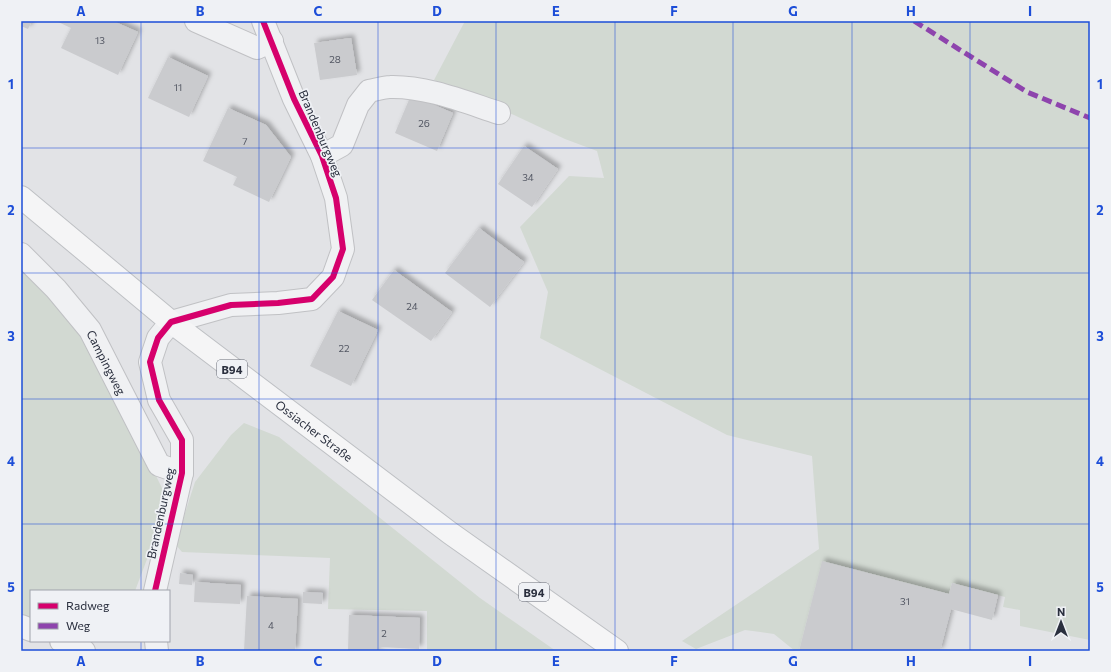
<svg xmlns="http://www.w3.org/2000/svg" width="1111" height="672" font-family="Commissioner,sans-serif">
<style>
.green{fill:#d2d9d2}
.building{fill:#cacbce;filter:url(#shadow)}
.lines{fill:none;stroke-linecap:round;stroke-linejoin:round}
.minor-casing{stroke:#c0c1c4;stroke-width:24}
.major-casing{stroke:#bec0c4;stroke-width:24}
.minor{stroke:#f0f1f3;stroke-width:22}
.major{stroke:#f5f5f6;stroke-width:22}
.quiet{stroke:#8e44ad;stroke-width:5;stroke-dasharray:10 5;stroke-linecap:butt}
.cycleway-casing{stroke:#eff1f5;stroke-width:8}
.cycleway{stroke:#d6006c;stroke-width:6}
.grid{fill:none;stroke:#1d4ed8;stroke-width:1;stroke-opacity:0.55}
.labels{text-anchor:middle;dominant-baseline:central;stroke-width:3.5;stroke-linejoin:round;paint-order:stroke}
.number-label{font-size:10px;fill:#535763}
.shield{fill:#eff1f5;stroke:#656975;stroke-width:1}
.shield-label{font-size:11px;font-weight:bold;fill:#2a2f3e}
.street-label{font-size:12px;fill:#2a2f3e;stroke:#eff1f5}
.neatline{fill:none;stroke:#1d4ed8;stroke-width:1.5}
.grid-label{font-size:13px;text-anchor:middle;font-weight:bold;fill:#1d4ed8}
</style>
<defs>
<filter id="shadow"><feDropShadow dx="3.5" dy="-3.5" stdDeviation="2" flood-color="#0004"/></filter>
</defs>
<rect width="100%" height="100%" fill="#e2e3e6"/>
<path class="green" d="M 465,21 L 1090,21 L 1090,640 L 1020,626 L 1020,610 L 1003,607 L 1005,597 L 952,583 L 949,594 L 822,562 L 799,651 L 795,651 L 774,634 L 745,630 L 696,649 L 682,641 L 819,549 L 812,456 L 727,435 L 540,338 L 548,292 L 520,227 L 569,176 L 604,178 L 597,151 L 565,139 L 514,115 L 434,80 Z
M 21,264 L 71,318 L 107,377 L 162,488 L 165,504 L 161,522 L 135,591 L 31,591 L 31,617 L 21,614 Z
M 244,423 L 279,437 L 480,598 L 556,651 L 427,651 L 427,611 L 328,609 L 330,558 L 182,552 L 175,544 L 195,482 L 231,435 Z"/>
<path class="building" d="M 21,21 L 32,21 L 28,29 L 21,26 Z
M 56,21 L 113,21 L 138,32 L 118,75 L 61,48 L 71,28 Z
M 351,38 L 357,75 L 320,80 L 314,43 Z
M 168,57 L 208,76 L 189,117 L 148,98 Z
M 411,95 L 453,113 L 437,151 L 395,133 Z
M 228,108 L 266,125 L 291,157 L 269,202 L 233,185 L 237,177 L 203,161 Z
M 524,146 L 558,169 L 532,207 L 498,184 Z
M 479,228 L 524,262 L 490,307 L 445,273 Z
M 394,270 L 452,312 L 431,341 L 372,300 Z
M 338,311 L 378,330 L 351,386 L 310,366 Z
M 822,561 L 949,594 L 952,583 L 998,595 L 992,620 L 951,609 L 940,651 L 799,651 Z
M 180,573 L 193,575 L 192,585 L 179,584 Z
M 195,582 L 241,585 L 240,604 L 194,602 Z
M 303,592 L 323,593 L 322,604 L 303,603 Z
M 247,596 L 298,599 L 295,651 L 244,651 Z
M 349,615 L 420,618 L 419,649 L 380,647 L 380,651 L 348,651 Z"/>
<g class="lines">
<defs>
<g id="minor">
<path d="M 196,21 L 257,48 L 272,41"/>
<path d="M 322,156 L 342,145 L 358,105 L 369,91 C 376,90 383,87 390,87 C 426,86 465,102 499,113"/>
<path id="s1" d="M 21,254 L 56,289 L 90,330 L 159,465 L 182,473"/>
<path d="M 155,591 L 182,473 L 182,440 L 159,400 L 150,362 L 158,338 L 171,322 L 231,305 L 278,303 L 312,299 L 333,277 L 343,249 L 336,198 L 322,156 L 294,99 L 263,21"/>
<path d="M 21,626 L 31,630"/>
<path d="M 61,641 L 80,648 L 84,651"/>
<path d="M 156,641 L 157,651"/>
</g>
<g id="major">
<path id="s2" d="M 21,197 L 171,322 L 450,533 L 617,651"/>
</g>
</defs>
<use href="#minor" class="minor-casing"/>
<use href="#major" class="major-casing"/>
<use href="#minor" class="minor"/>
<use href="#major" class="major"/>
<path class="quiet" d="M 914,21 L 1027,92 L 1090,118"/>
<defs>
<path id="cycleway" d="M 155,591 L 182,473 L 182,440 L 159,400 L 150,362 L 158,338 L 171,322 L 231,305 L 278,303 L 312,299 L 333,277 L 343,249 L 336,198 L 322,156 L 294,99 L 263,21"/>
</defs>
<use href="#cycleway" class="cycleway-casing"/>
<use href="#cycleway" class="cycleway"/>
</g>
<path class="grid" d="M 141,21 L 141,591M 259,21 L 259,651M 378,21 L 378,651M 496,21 L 496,651M 615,21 L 615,651M 733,21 L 733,651M 852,21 L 852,651M 970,21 L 970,651M 21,148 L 1090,148M 21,273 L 1090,273M 21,399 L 1090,399M 21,524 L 1090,524M 141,641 L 141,651"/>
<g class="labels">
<g class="number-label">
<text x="100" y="40">13</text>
<text x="335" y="59">28</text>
<text x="178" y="87">11</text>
<text x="424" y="123">26</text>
<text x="245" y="141">7</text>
<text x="528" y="177">34</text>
<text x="412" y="306">24</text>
<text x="344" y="348">22</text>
<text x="905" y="601">31</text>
<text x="271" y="625">4</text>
<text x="384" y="633">2</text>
</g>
<g class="shield">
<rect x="217" y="360" width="30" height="18" rx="3"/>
<rect x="519" y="583" width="30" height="18" rx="3"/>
</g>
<g class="shield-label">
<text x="232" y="369">B94</text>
<text x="534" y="592">B94</text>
</g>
<g class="street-label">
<text transform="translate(321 133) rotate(67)">Brandenburgweg</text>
<text stroke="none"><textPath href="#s1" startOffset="139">Campingweg</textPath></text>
<text stroke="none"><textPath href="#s2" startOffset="375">Ossiacher Straße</textPath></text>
<text transform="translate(160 513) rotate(-78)">Brandenburgweg</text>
</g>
</g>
<rect width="1111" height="672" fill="none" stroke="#eff1f5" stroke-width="44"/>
<rect x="30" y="590" width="140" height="52" fill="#eff1f5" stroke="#a0a3ac"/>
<rect x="38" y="603" width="20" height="6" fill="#d6006c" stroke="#a0a3ac"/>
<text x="66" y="610" font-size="12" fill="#2a2f3e">Radweg</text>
<rect x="38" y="623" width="20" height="6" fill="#8e44ad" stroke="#a0a3ac"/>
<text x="66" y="630" font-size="12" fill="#2a2f3e">Weg</text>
<g transform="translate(1061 622)" stroke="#eff1f5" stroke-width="3" paint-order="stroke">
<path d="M0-3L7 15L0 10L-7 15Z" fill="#2a2f3e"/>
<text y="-6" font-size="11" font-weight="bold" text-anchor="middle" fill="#2a2f3e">N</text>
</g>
<rect x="22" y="22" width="1067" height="628" class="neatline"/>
<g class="grid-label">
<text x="81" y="16">A</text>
<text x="200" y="16">B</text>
<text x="318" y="16">C</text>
<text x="437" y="16">D</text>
<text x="556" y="16">E</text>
<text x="674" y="16">F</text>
<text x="793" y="16">G</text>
<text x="911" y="16">H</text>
<text x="1030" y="16">I</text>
<text x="11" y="89">1</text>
<text x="1100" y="89">1</text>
<text x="11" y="215">2</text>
<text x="1100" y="215">2</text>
<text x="11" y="341">3</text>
<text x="1100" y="341">3</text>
<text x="11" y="466">4</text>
<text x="1100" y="466">4</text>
<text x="11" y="592">5</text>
<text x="1100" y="592">5</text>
<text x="81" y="666">A</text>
<text x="200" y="666">B</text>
<text x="318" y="666">C</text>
<text x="437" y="666">D</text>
<text x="556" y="666">E</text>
<text x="674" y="666">F</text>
<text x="793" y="666">G</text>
<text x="911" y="666">H</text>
<text x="1030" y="666">I</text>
</g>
</svg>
